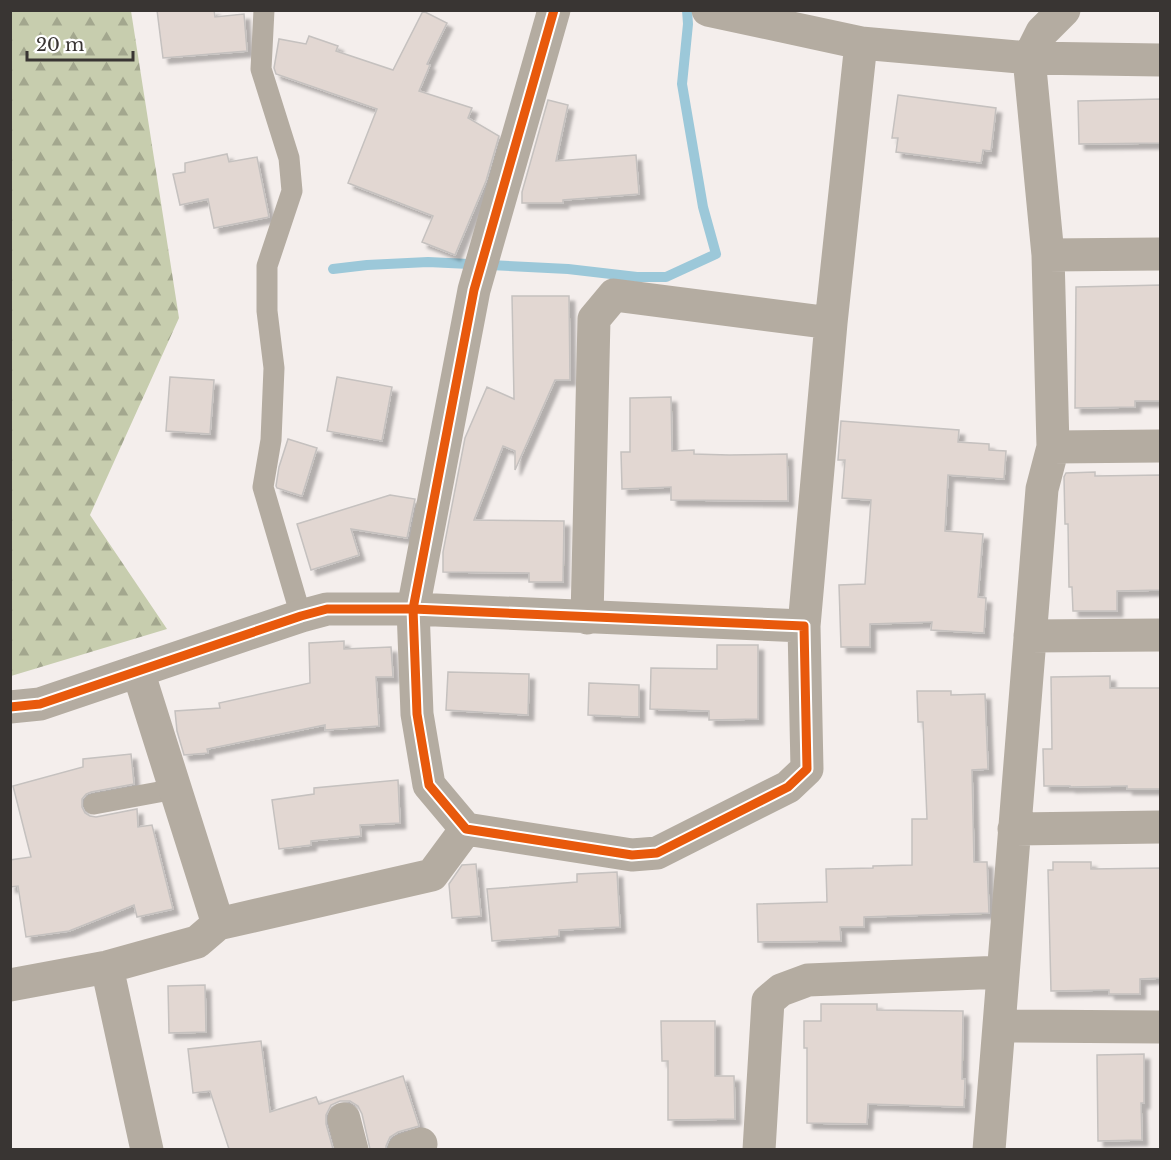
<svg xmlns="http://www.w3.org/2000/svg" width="1171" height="1160" font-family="'Libre Baskerville',serif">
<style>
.forest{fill:url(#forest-firs)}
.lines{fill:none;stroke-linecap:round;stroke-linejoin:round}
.stream{stroke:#9cc8d9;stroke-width:10}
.building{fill:#e2d7d2;stroke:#c5c1bf;stroke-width:1.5;filter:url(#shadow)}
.lane{stroke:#b4aca1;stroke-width:21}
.street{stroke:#b4aca1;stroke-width:33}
.cycleway-casing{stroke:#fff;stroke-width:13}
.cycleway{stroke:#e8590c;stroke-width:9}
</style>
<defs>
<pattern id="forest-firs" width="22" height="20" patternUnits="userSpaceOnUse" patternTransform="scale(1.5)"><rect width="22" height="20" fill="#c7cdae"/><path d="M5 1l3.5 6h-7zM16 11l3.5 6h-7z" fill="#a3a78e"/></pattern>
<filter id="shadow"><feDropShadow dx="5.5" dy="5.5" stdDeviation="1.5" flood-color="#0004"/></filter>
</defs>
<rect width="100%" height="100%" fill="#f4eeec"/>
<path class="forest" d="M 11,10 L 131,11 L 179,318 L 90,515 L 167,629 L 11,676 Z"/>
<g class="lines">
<path class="stream" d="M 333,269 L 367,265 L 428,262 L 568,269 L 637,277 L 666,277 L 716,254 L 703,207 L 682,84 L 688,24 L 687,10"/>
</g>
<path class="building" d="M 157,10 L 214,10 L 215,17 L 244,14 L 247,51 L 163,58 Z
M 423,11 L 447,23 L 427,64 L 430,65 L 419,91 L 472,108 L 468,118 L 499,136 L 486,181 L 455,255 L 422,242 L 433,216 L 348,183 L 377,109 L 276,74 L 274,68 L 279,39 L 306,44 L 309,36 L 338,46 L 336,51 L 393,70 Z
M 898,95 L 996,108 L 991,151 L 983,150 L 981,163 L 896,152 L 898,138 L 892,138 Z
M 1161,99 L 1161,143 L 1079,144 L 1078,101 Z
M 548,100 L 568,105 L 556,161 L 636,155 L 639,194 L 563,200 L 563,203 L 522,203 L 522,192 Z
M 227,154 L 229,162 L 257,157 L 269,217 L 214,228 L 208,199 L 180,205 L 173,174 L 185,172 L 185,163 Z
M 1161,285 L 1161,401 L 1135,401 L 1135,407 L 1075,408 L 1076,287 Z
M 512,296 L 569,296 L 570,380 L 555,380 L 515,470 L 515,451 L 503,446 L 474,520 L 564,521 L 563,582 L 529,582 L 529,573 L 443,572 L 443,552 L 465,438 L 487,387 L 514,399 Z
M 170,377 L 214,380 L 210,434 L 166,431 Z
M 337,377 L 392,387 L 382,441 L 327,431 Z
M 671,397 L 672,451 L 694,450 L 694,454 L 729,455 L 787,454 L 788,501 L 671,500 L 671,487 L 622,489 L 621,452 L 630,452 L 630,398 Z
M 841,421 L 959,430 L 958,442 L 989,444 L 989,450 L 1006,451 L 1004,479 L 948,475 L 945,531 L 983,534 L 978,597 L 986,598 L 984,633 L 931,630 L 932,622 L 870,624 L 870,647 L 841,647 L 839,585 L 865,584 L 871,500 L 842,498 L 845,460 L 838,460 Z
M 288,439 L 317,448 L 302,496 L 277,488 L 276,486 L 279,467 Z
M 1095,472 L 1095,476 L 1161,475 L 1161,590 L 1117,591 L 1117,611 L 1073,611 L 1072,587 L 1069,587 L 1068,524 L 1065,524 L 1064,477 L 1066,473 Z
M 390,495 L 415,499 L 407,538 L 351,529 L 359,555 L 311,570 L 297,524 Z
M 344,641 L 344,649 L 391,647 L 393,677 L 376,677 L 379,726 L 325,730 L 325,725 L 207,749 L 208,753 L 184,755 L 177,731 L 175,711 L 220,708 L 219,703 L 310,683 L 309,643 Z
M 717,645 L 758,645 L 758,719 L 709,720 L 709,711 L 650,709 L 651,668 L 717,669 Z
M 448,672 L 529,674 L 528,715 L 446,710 Z
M 1110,676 L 1110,688 L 1161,688 L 1161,789 L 1127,789 L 1127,786 L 1070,787 L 1070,786 L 1044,786 L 1043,749 L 1052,749 L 1051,677 Z
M 589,683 L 639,685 L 639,717 L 588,715 Z
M 917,691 L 951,691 L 951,695 L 985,694 L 988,769 L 972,770 L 974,862 L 987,862 L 989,913 L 864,917 L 864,927 L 840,927 L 841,941 L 758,942 L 757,904 L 827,902 L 826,869 L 873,868 L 873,866 L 912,865 L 912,819 L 927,819 L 923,722 L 918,722 Z
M 131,754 L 134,784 L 91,792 L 86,794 L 82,799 L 82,807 L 85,813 L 90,816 L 96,817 L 137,809 L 138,827 L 152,825 L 173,909 L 137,917 L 134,905 L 69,931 L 26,937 L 18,886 L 10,887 L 10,860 L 31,857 L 13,786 L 83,767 L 83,759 Z
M 398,780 L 400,823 L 360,825 L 361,836 L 311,841 L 311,845 L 279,849 L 272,800 L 314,794 L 314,788 Z
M 1053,862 L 1091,862 L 1091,869 L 1161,868 L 1161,978 L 1140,979 L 1140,994 L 1109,994 L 1109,990 L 1051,991 L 1048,870 L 1053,870 Z
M 476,864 L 481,916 L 452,918 L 449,884 L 462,865 Z
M 617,872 L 620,927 L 559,930 L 559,936 L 492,941 L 487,889 L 577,882 L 577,874 Z
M 205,985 L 206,1032 L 169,1033 L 168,986 Z
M 821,1004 L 877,1004 L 877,1010 L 963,1011 L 962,1079 L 965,1079 L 964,1107 L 868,1104 L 867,1124 L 807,1123 L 807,1048 L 804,1048 L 804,1021 L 821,1021 Z
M 661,1021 L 715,1021 L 715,1076 L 734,1076 L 735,1119 L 668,1120 L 668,1061 L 662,1061 Z
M 261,1041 L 270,1112 L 316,1097 L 319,1104 L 403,1076 L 419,1126 L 398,1132 L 390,1137 L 386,1146 L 386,1149 L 370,1149 L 362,1114 L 358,1106 L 350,1101 L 340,1101 L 331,1105 L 326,1115 L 326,1124 L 333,1149 L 229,1149 L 210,1091 L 193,1093 L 188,1049 Z
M 1144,1054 L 1144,1103 L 1141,1103 L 1142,1140 L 1098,1141 L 1097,1055 Z"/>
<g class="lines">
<path class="lane" d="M 264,10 L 261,69 L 289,158 L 292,191 L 267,266 L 267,311 L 274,368 L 271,440 L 263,487 L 301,616
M 94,804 L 175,789"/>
<path class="street" d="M 708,10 L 861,43 L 1029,58 L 1160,60
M 1048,255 L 1160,254
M 1053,447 L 1160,446
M 587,618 L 594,319 L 614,295 L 831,323
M 804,626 L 831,323 L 861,43
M 1030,636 L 1160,635
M 138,671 L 218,924
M 10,707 L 40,704 L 301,616 L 327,609 L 413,609 L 804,626 L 807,769 L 788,787 L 657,853 L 632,855 L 466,829 L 429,785 L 417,714 L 413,609 L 474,290 L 554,10
M 1014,829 L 1160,827
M 107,967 L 147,1150
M 10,985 L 107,967 L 197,942 L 218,924 L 432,875 L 466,829
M 999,1026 L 1160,1027
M 344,1119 L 352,1150
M 404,1150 L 421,1144
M 759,1150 L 768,1001 L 781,990 L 808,980 L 1003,972
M 989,1150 L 1042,489 L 1053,447 L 1048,255 L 1029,58 L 1042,32 L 1064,10"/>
<defs>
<path id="cycleway" d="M 10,707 L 40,704 L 301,616 L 327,609 L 413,609 L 804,626 L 807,769 L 788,787 L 657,853 L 632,855 L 466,829 L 429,785 L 417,714 L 413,609 L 474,290 L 554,10"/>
</defs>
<use href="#cycleway" class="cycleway-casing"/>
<use href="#cycleway" class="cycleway"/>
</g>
<rect width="1171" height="1160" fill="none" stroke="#393533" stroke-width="24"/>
<path d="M27 51v9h106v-9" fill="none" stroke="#393533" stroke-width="3"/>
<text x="36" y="51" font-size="18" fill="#393533" stroke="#ffffff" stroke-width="4.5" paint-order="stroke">20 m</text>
</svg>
